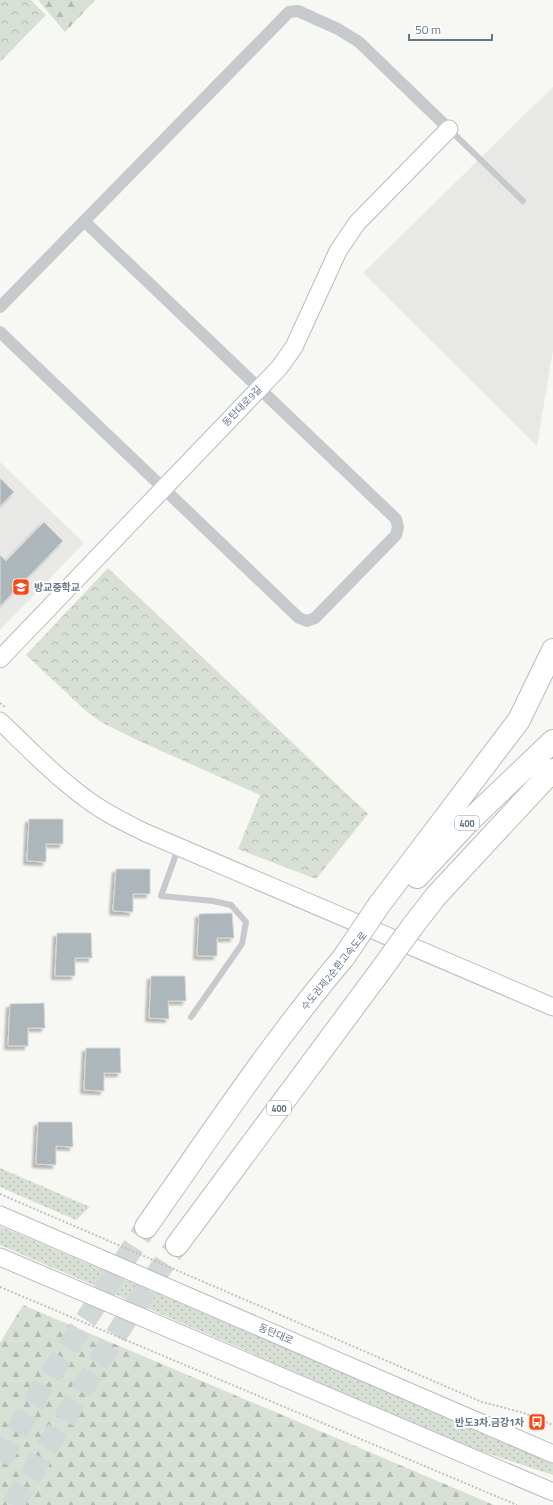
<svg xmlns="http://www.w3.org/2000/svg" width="553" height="1505" font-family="'Titillium Web','Noto Sans KR',sans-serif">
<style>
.built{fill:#e8e9e7}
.grass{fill:url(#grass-dots)}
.forest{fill:url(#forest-firs)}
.park{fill:url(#park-crowns)}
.building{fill:#adb6bb;stroke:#d8d8d6;filter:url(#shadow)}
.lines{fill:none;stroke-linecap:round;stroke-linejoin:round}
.highway-tunnel{stroke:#d2d7d8;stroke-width:22;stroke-dasharray:22 11;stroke-linecap:butt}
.secondary-casing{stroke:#b6bcc0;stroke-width:19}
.highway-casing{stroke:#b8bcbf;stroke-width:24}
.path{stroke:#bfc2c4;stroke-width:2;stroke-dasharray:2 2;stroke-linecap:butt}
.lane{stroke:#c6cacd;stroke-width:6}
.street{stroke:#c6cacd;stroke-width:12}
.secondary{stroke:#fff;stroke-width:17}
.highway{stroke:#fff;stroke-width:22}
.highway-bridge-casing{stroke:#b8bcbf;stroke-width:24;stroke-linecap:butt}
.highway-bridge{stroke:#fff;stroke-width:22}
.labels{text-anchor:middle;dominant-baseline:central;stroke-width:4;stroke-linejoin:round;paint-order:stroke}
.shield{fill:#fff;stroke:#92a0ab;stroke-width:1}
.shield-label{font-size:9px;font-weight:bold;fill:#637787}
.street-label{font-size:10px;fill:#637787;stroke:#fff}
.poi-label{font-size:10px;font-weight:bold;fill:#637787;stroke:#fff;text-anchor:start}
</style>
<defs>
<pattern id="grass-dots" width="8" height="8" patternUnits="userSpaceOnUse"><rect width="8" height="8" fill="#d8dfd4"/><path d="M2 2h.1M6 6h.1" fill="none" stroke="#b3bab2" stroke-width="1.8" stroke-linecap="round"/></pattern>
<pattern id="forest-firs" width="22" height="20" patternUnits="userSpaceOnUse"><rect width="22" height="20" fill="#d8dfd4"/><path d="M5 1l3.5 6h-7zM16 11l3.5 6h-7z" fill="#b3bab2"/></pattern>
<pattern id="park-crowns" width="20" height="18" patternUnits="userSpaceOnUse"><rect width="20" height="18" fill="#d8dfd4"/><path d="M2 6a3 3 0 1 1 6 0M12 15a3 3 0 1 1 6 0" fill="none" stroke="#b3bab2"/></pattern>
<filter id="shadow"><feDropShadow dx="-3.5" dy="3.5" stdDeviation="1" flood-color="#0004"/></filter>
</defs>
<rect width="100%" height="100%" fill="#f7f7f3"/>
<path class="built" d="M 553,87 L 553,350 L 537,446 L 363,273 Z
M 0,462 L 84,543 L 0,630 Z"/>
<path class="grass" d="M 0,1168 L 90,1207 L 76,1220 L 0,1187 Z
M 0,1226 L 553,1463 L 553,1475 L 480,1451 L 0,1245 Z"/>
<path class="forest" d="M 38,0 L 95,0 L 65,32 Z
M 23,1305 L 494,1505 L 0,1505 L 0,1343 Z"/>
<path class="park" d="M 0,0 L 31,0 L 46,15 L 0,62 Z
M 108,568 L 368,814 L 316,879 L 238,849 L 260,795 L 139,741 L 101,722 L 87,712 L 26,655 Z"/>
<path class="building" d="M 0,478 L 14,492 L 0,506 Z
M 44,522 L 63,541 L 0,606 L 0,555 L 6,561 Z
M 29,819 L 63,819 L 63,844 L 46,844 L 46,862 L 27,861 Z
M 116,869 L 150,869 L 150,894 L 133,894 L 133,912 L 113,911 Z
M 232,913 L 234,938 L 217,938 L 217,956 L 197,956 L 199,914 Z
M 57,933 L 91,933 L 92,958 L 75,958 L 75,976 L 55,976 Z
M 151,976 L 185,976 L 186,1001 L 168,1001 L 169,1019 L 149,1018 Z
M 44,1003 L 45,1028 L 28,1028 L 28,1046 L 8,1046 L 10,1004 Z
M 86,1048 L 120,1048 L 121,1073 L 104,1073 L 104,1091 L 84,1090 Z
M 38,1122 L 72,1122 L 73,1147 L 56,1146 L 56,1165 L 36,1164 Z"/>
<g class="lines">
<path class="highway-tunnel" d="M 0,1461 L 45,1383 L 146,1227
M 13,1505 C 65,1417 117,1329 177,1245"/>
<defs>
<path id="secondary" d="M 0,659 L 279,368 L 294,347 L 338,251 L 357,223 L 449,129
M 0,721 C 28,748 54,775 85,798 C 103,812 124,822 144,832 L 553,1007
M 0,1215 L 553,1454
M 0,1257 L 553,1492"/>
<path id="highway" d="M 417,877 L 469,821 L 553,741
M 379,905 L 519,720 L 553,650
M 412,927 L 436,896 L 553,770
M 146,1227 C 210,1136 272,1042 344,957
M 177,1245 L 381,970"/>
</defs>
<use href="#secondary" class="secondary-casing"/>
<use href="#highway" class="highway-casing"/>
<path class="path" d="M 0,703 L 5,707
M 0,1194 L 482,1402 L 524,1413 L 553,1425
M 0,1287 L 517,1505"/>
<path class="lane" d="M 450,130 L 523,201
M 178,849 L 161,896 L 213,901 L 231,905 L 246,922 L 242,944 L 191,1017"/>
<path class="street" d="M 0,307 L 289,12 L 298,11 L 338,29 L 359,42 L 449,129
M 0,332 L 299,618 L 307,621 L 315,618 L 396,535 L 398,527 L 396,519 L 84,221"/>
<use href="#secondary" class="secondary"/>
<use href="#highway" class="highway"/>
<defs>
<path id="highway-bridge" d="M 344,957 L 379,905
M 381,970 L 412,927"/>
</defs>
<use href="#highway-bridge" class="highway-bridge-casing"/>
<use href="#highway-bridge" class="highway-bridge"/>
</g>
<defs>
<symbol id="school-square" viewBox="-11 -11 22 22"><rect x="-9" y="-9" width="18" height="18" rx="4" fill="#f44a17" stroke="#fff"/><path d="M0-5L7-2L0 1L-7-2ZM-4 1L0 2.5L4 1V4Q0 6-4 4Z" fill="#fff"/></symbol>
<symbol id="bus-square" viewBox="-11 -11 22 22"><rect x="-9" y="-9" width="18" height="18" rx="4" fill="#f44a17" stroke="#fff"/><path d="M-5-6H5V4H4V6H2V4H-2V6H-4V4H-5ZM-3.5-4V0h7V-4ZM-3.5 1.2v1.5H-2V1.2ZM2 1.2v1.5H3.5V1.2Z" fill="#fff"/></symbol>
</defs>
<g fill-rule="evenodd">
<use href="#school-square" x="11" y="577" width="20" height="20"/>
<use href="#bus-square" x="527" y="1412" width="20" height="20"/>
</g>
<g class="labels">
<g class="shield">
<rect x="455" y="816" width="24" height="14" rx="3"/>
<rect x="267" y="1101" width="24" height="14" rx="3"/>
</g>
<g class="shield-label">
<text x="467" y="823">400</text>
<text x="279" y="1108">400</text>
</g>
<g class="street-label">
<text transform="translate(242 406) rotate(-46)">동탄대로9길</text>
<text transform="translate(334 971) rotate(-51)">수도권제2순환고속도로</text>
<text transform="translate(276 1334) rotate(23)">동탄대로</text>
</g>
<g class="poi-label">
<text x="34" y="587">방교중학교</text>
<text x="524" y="1422" text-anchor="end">반도3차.금강1차</text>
</g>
</g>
<path d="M409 34v6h83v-6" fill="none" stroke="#637787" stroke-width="2"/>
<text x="415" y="34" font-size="12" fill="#637787" stroke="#ffffff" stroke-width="3" paint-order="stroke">50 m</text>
</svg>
